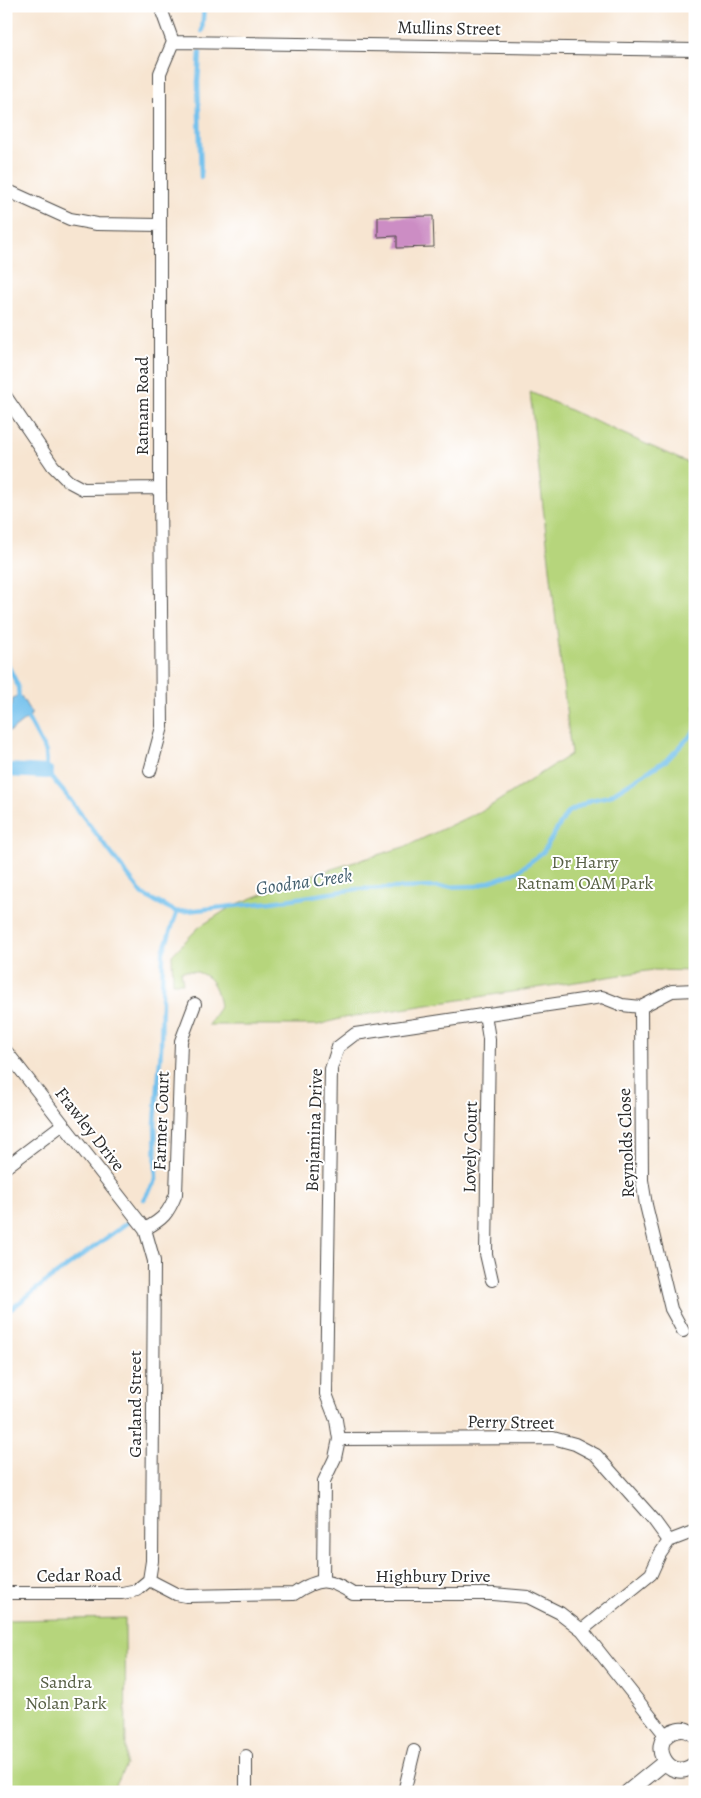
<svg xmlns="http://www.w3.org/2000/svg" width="701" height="1798" font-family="Alegreya,serif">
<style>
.green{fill:#b6d57c;stroke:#708054}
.water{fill:#73c1ed;stroke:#4f768c}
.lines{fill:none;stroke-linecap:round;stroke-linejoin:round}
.stream{stroke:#73c1ed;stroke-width:4.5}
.canal{stroke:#73c1ed;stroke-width:14}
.building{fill:#cc8dc4}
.minor-casing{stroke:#4a4744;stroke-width:14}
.tertiary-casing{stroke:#4a4744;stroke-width:17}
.minor{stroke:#fff;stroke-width:12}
.tertiary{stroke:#fff;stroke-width:15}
.labels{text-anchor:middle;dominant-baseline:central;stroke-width:4;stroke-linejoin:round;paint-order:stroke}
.street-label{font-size:18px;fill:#2b2b2b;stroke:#fff}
.park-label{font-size:18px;fill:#555e43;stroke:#fff}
.water-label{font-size:19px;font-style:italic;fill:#44606f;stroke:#fff}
</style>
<rect width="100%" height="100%" fill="#fff"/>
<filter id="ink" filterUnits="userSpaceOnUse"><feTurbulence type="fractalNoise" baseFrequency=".02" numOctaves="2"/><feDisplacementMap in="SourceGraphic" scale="10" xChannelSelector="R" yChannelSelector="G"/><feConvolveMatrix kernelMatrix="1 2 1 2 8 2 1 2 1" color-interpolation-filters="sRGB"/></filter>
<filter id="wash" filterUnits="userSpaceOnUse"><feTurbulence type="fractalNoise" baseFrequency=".0096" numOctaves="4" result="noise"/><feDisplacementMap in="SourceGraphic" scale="20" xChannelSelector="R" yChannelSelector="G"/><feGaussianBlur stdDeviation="1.12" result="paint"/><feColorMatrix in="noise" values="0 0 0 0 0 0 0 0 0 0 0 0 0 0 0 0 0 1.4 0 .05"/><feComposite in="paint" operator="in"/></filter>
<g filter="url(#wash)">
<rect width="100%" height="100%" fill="#f7e5d1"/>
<path class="green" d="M 530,392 L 695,466 L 695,971 L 653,970 L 343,1018 L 318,1025 L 208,1025 L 220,1007 C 217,983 208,969 181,971 L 183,983 L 173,983 L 172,955 L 198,928 L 232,906 L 309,876 L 407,846 L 489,807 L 571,754 Z
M 125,1618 L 126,1765 L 113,1790 L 98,1792 L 6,1792 L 6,1620 Z"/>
<path class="water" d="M 18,695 L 21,696 L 31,713 L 31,715 L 11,731 L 6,732 L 6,711 L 12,706 L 13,698 Z"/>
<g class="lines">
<path class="stream" d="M 202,31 L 204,6
M 200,53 L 198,82 L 201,177
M 6,661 L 18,686 L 19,701
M 26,715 L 46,752 L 47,772 L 68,797 L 143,895 L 177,912 L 272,902 L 357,889 L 477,886 L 517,872 L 543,852 L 567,813 L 591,800 L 609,796 L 668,759 L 695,731
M 144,1199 L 156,1180 L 155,1123 L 161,1048 L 163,952 L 177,912
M 6,1313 L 43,1284 L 131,1220"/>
<path class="canal" d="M 6,770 L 47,772"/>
</g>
<g id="blocks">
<path class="building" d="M 433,216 L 434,247 L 397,248 L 397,236 L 378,237 L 378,217 Z"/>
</g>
</g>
<g filter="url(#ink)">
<use href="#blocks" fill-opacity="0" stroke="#4a4744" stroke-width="1"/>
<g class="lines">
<defs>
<path id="minor" d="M 160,6 L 173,42
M 173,42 L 695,50
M 6,190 L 70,219 L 97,224 L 160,225
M 6,397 L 53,466 L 68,481 L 83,489 L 160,488
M 150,771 L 162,727 L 160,488 L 160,73 L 173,42
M 641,1007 L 642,1180 L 646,1205 L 671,1309 L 683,1331
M 485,1014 L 489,1039 L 486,1254 L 492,1280
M 6,1051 L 145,1229 L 154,1261 L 152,1561 L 149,1580
M 6,1167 L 63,1124
M 145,1229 C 163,1219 168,1214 176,1194 L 181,1041 L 195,1004
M 339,1439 L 553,1438 L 575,1444 L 596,1455 L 653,1519 L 669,1541
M 149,1580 L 176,1594 L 186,1596 L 294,1594 C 319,1577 328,1578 353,1594 L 494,1594 L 528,1597 L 560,1613 L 582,1630 L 666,1736
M 323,1580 L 324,1481 L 335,1458 L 339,1439 L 336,1420 L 326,1394 L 331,1069 L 338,1047 L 355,1034 L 602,997 L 622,1005 L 641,1007 L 672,991 L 695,990
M 6,1593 L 122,1593 L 137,1590 L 149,1580
M 582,1630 L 651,1574 L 660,1554 L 669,1541 L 695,1531
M 246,1756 L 246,1792
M 404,1792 L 414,1751"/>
<path id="tertiary" d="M 695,1735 C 689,1731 684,1728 677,1730 C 644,1738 668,1787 695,1764
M 628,1792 L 665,1762"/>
</defs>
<use href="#minor" class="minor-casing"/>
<use href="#tertiary" class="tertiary-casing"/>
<use href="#minor" class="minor"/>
<use href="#tertiary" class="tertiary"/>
</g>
</g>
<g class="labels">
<g class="street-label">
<text transform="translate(449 28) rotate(1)">Mullins Street</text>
<text transform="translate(142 406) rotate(-90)">Ratnam Road</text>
<text transform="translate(161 1121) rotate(-88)">Farmer Court</text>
<text transform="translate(90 1129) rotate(52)">Frawley Drive</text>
<text transform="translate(314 1130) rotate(-88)">Benjamina Drive</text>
<text transform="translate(626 1143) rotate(-92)">Reynolds Close</text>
<text transform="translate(470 1147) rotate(-89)">Lovely Court</text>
<text transform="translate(135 1404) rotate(-90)">Garland Street</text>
<text transform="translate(511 1422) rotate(1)">Perry Street</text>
<text transform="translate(79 1575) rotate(-1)">Cedar Road</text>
<text x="433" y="1576">Highbury Drive</text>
</g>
<g class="park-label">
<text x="585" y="862">Dr Harry<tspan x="585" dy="21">Ratnam OAM Park</tspan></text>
<text x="66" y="1682">Sandra<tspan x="66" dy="21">Nolan Park</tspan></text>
</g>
<g class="water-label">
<text transform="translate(304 882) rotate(-8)">Goodna Creek</text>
</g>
</g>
<rect width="701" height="1798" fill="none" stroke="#fff" stroke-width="25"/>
</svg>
